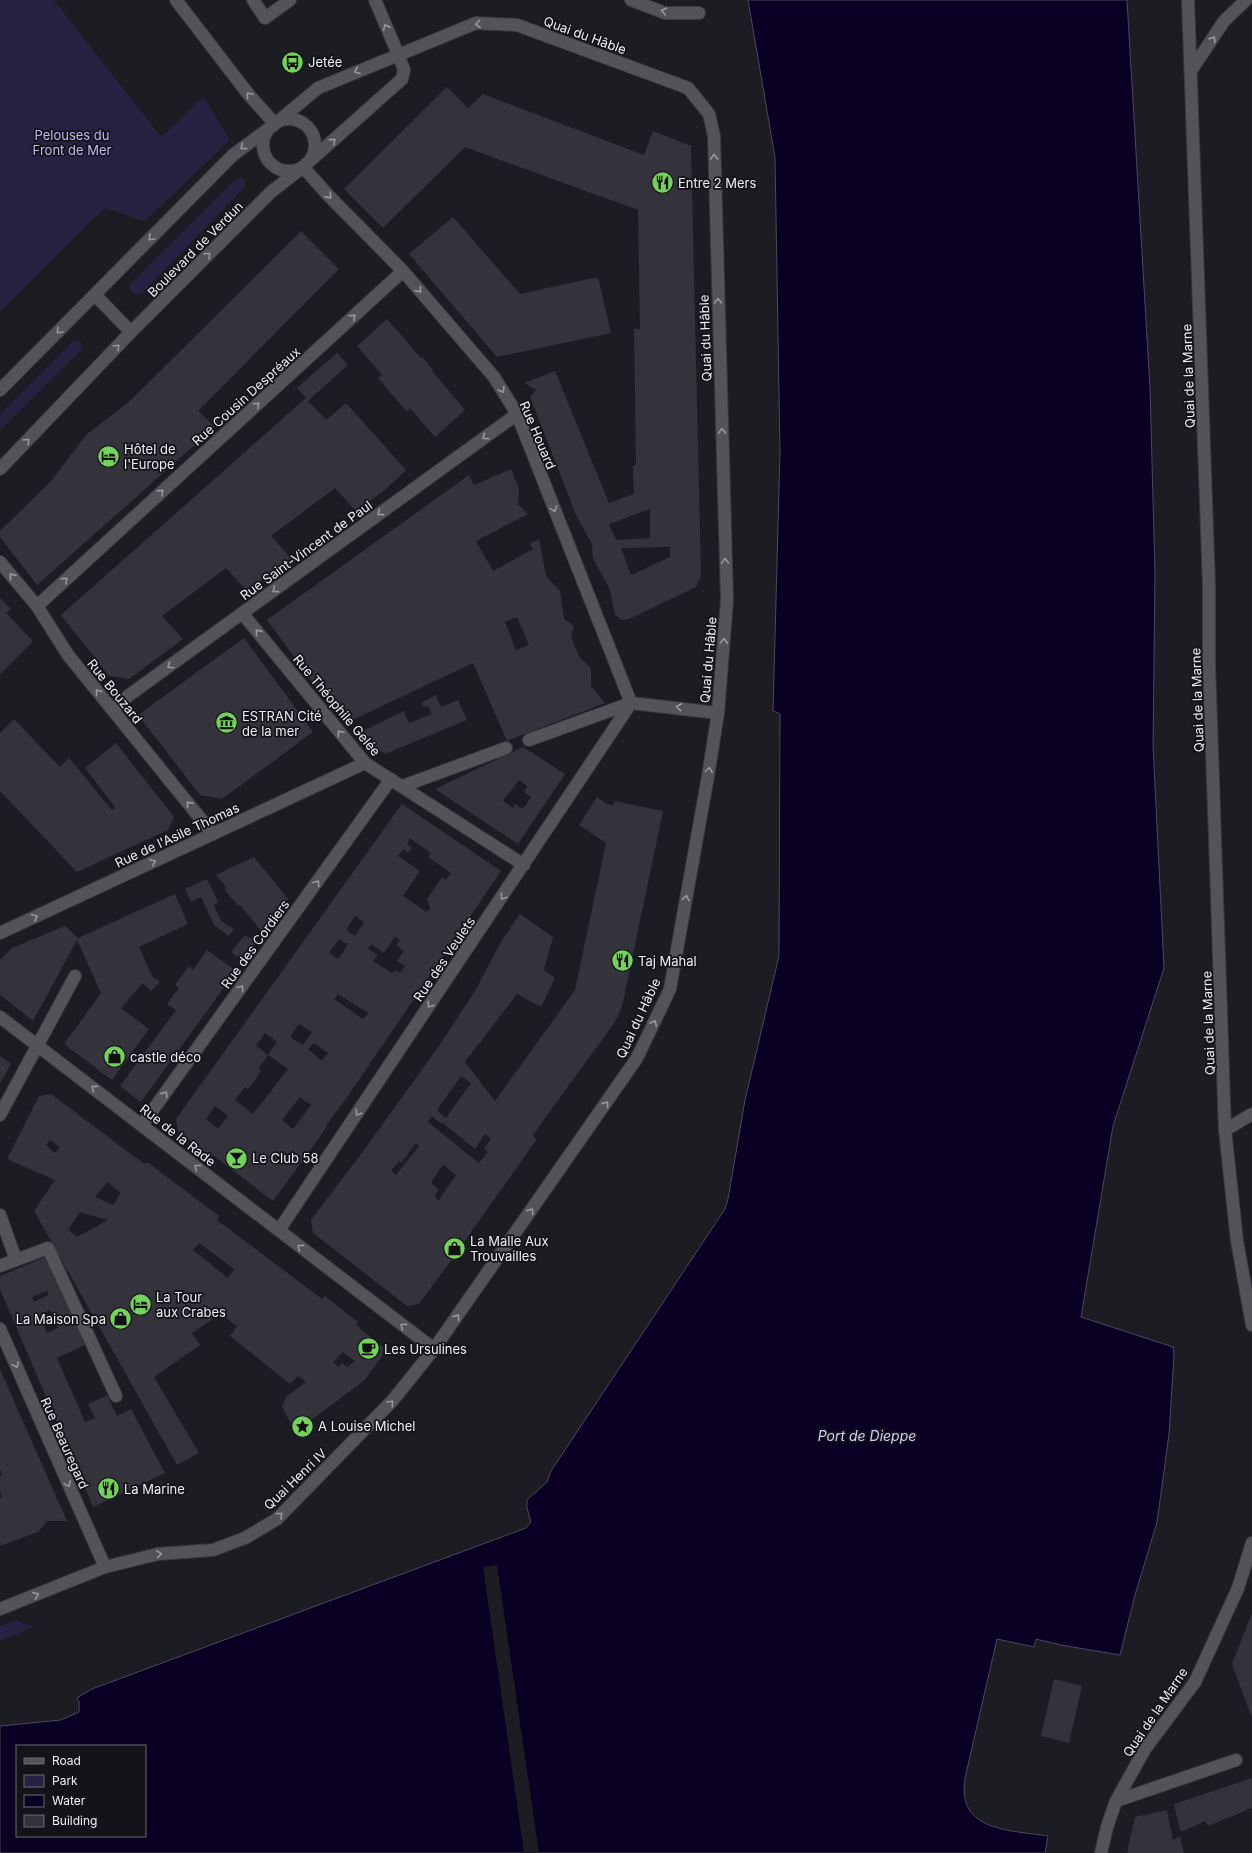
<svg xmlns="http://www.w3.org/2000/svg" width="1252" height="1853" font-family="Inter,sans-serif">
<style>
.green{fill:#272142}
.water{fill:#0a0023;stroke:#4e4761;fill-rule:evenodd}
.pier{fill:#1c1c23}
.building{fill:#34333b;fill-rule:evenodd}
.lines{fill:none;stroke-linecap:round;stroke-linejoin:round}
.service-casing{stroke:#393940;stroke-width:14}
.minor-casing{stroke:#393940;stroke-width:14}
.tertiary-casing{stroke:#393940;stroke-width:14}
.service{stroke:#545458;stroke-width:12}
.minor{stroke:#545458;stroke-width:12}
.tertiary{stroke:#545458;stroke-width:12}
.oneway{stroke:#99999d}
.labels{text-anchor:middle;dominant-baseline:central;stroke-width:3.5;stroke-linejoin:round;paint-order:stroke}
.street-label{font-size:13px;fill:#eeedf2;stroke:#131319}
.poi-label{font-size:13px;fill:#eeedf2;stroke:#131319;text-anchor:start}
.park-label{font-size:13px;fill:#bfb8f4;stroke:#131319}
.water-label{font-size:14px;font-style:italic;fill:#d0cbf9;stroke:#131319}
</style>
<rect width="100%" height="100%" fill="#1c1c23"/>
<path class="green" d="M 0,0 L 54,0 L 161,137 L 204,97 L 230,140 L 145,221 L 105,208 L 0,312 Z
M 241,178 L 245,181 L 244,188 L 141,294 L 135,294 L 130,290 L 130,284 L 234,181 Z
M 78,340 L 82,344 L 81,350 L 0,430 L 0,414 L 72,342 Z
M 16,1620 L 34,1627 L 0,1641 L 0,1626 Z"/>
<path class="water" d="M 748,0 L 1127,0 L 1150,388 L 1155,572 L 1153,745 L 1164,968 L 1113,1126 L 1081,1317 L 1173,1347 L 1174,1354 L 1169,1434 L 1157,1522 L 1135,1595 L 1120,1655 L 1061,1645 L 1036,1639 L 1034,1647 L 997,1639 L 965,1778 C 956,1832 1011,1830 1048,1836 L 1045,1853 L 0,1853 L 0,1726 L 61,1720 L 79,1712 L 79,1702 L 77,1698 L 92,1689 L 526,1528 L 531,1522 L 527,1508 L 527,1500 L 547,1482 L 551,1471 L 725,1209 L 728,1199 L 745,1100 L 779,956 L 780,714 L 773,711 L 780,452 L 775,157 ZM 17,1746 L 145,1746 L 145,1836 L 17,1836 Z"/>
<path class="pier" d="M 497,1565 L 539,1853 L 524,1853 L 483,1567 Z"/>
<path class="building" d="M 447,87 L 468,108 L 483,94 L 644,155 L 653,131 L 691,146 L 701,576 L 696,587 L 629,619 L 621,620 L 615,615 L 610,590 L 593,558 L 592,544 L 576,515 L 530,397 L 536,390 L 524,383 L 555,371 L 609,503 L 634,494 L 633,466 L 636,465 L 634,329 L 640,329 L 638,210 L 465,147 L 383,228 L 344,189 ZM 650,509 L 650,538 L 616,540 L 609,524 ZM 670,547 L 670,557 L 631,575 L 621,548 Z
M 453,217 L 520,294 L 598,277 L 611,333 L 497,357 L 409,254 Z
M 301,231 L 339,269 L 198,411 L 215,427 L 37,585 L 0,537 L 0,531 L 52,480 L 86,435 L 131,400 Z
M 387,319 L 421,358 L 423,357 L 433,370 L 432,371 L 465,410 L 435,437 L 410,408 L 407,412 L 378,378 L 382,375 L 357,346 Z
M 337,353 L 348,365 L 308,401 L 326,420 L 346,403 L 406,470 L 386,489 L 356,511 L 335,488 L 271,536 L 291,558 L 247,591 L 226,568 L 162,616 L 183,639 L 129,679 L 109,676 L 61,615 L 306,398 L 297,388 Z
M 511,469 L 519,489 L 518,504 L 528,514 L 476,541 L 493,571 L 533,549 L 530,544 L 539,539 L 546,576 L 560,591 L 564,619 L 574,626 L 571,637 L 580,658 L 591,668 L 591,686 L 605,703 L 507,741 L 473,663 L 346,723 L 333,710 L 267,620 L 469,475 L 474,485 ZM 517,617 L 529,645 L 516,650 L 505,622 Z
M 0,598 L 11,609 L 6,613 L 33,641 L 0,674 Z
M 244,638 L 313,732 L 222,799 L 200,795 L 138,715 Z
M 436,695 L 441,707 L 458,700 L 467,720 L 385,754 L 356,734 L 404,711 L 409,723 L 432,714 L 428,706 L 424,708 L 421,703 Z
M 14,719 L 60,767 L 69,758 L 112,810 L 115,807 L 85,768 L 116,743 L 174,817 L 168,830 L 77,872 L 0,791 L 0,733 Z
M 523,747 L 565,774 L 518,844 L 435,789 ZM 519,780 L 527,786 L 524,792 L 531,797 L 523,809 L 515,804 L 513,808 L 503,801 Z
M 597,797 L 607,804 L 613,805 L 615,801 L 663,811 L 622,1007 L 615,1022 L 532,1136 L 537,1139 L 447,1266 L 419,1304 L 407,1306 L 313,1233 L 311,1220 L 364,1150 L 441,1043 L 475,991 L 502,940 L 520,914 L 553,937 L 544,970 L 555,978 L 541,1007 L 517,994 L 465,1062 L 495,1101 L 575,990 L 606,843 L 579,825 ZM 461,1076 L 471,1083 L 446,1118 L 437,1110 ZM 432,1116 L 442,1124 L 443,1123 L 475,1149 L 485,1134 L 491,1139 L 484,1148 L 488,1152 L 479,1163 L 428,1122 ZM 416,1143 L 419,1146 L 396,1175 L 391,1171 L 399,1161 L 401,1163 ZM 443,1164 L 456,1175 L 438,1201 L 435,1195 L 439,1190 L 431,1183 Z
M 402,804 L 501,871 L 348,1096 L 326,1125 L 327,1126 L 322,1134 L 273,1201 L 213,1155 L 211,1157 L 178,1131 L 176,1119 ZM 410,838 L 431,853 L 428,857 L 451,873 L 446,880 L 442,877 L 427,899 L 430,908 L 427,912 L 403,896 L 420,871 L 398,856 L 403,849 L 408,853 L 412,848 L 407,844 ZM 355,916 L 364,922 L 355,936 L 346,930 ZM 395,937 L 400,940 L 396,945 L 404,951 L 397,961 L 405,966 L 400,973 L 395,970 L 392,973 L 373,961 L 378,955 L 368,949 L 371,944 L 384,953 ZM 339,939 L 348,945 L 338,959 L 329,953 ZM 338,994 L 368,1013 L 363,1019 L 334,999 ZM 299,1024 L 312,1032 L 303,1045 L 290,1037 ZM 265,1033 L 277,1042 L 268,1055 L 256,1046 ZM 314,1043 L 328,1053 L 322,1061 L 308,1049 ZM 268,1055 L 288,1069 L 253,1114 L 235,1100 L 245,1087 L 248,1089 L 255,1080 L 261,1071 L 258,1069 ZM 300,1097 L 311,1105 L 293,1129 L 282,1120 ZM 215,1106 L 228,1116 L 218,1129 L 206,1119 Z
M 254,857 L 288,899 L 263,933 L 240,905 L 238,906 L 225,890 L 226,887 L 216,875 Z
M 207,879 L 218,902 L 214,905 L 221,921 L 234,929 L 229,936 L 214,925 L 201,897 L 191,902 L 185,889 Z
M 175,894 L 188,924 L 139,947 L 152,976 L 160,982 L 151,991 L 143,983 L 121,1008 L 149,1029 L 112,1080 L 64,1044 L 101,993 L 77,940 L 33,1021 L 0,995 L 0,960 L 12,948 L 65,926 L 78,938 Z
M 245,935 L 256,942 L 243,961 L 231,952 Z
M 207,950 L 236,971 L 141,1102 L 120,1086 L 176,1010 L 167,1004 L 179,988 L 175,985 L 189,966 L 193,970 Z
M 0,1056 L 11,1064 L 0,1084 Z
M 51,1094 L 144,1164 L 147,1162 L 219,1216 L 217,1220 L 322,1299 L 325,1296 L 358,1322 L 356,1325 L 384,1348 L 382,1356 L 365,1380 L 306,1424 L 294,1430 L 282,1407 L 286,1397 L 306,1382 L 298,1376 L 290,1384 L 230,1336 L 237,1326 L 220,1314 L 192,1333 L 200,1345 L 154,1377 L 199,1453 L 177,1465 L 34,1211 L 55,1180 L 7,1159 L 39,1096 ZM 50,1140 L 60,1147 L 55,1153 L 46,1145 ZM 107,1182 L 121,1193 L 113,1205 L 95,1197 ZM 80,1212 L 108,1220 L 77,1237 L 68,1230 ZM 199,1243 L 234,1269 L 228,1278 L 193,1250 ZM 343,1352 L 355,1361 L 347,1367 L 342,1363 L 339,1367 L 333,1362 Z
M 46,1257 L 85,1345 L 57,1358 L 85,1422 L 95,1418 L 88,1404 L 107,1395 L 117,1416 L 131,1409 L 165,1473 L 93,1507 L 0,1289 L 0,1276 ZM 47,1291 L 49,1295 L 34,1302 L 32,1297 ZM 50,1310 L 58,1328 L 47,1333 L 39,1315 Z
M 0,1369 L 67,1521 L 47,1521 L 38,1532 L 0,1546 L 0,1498 L 2,1497 L 0,1491 L 0,1476 L 2,1475 L 0,1469 Z
M 1252,1613 L 1252,1718 L 1232,1664 Z
M 1054,1679 L 1082,1686 L 1069,1743 L 1041,1736 Z
M 1252,1778 L 1252,1808 L 1208,1826 L 1205,1821 L 1183,1831 L 1180,1830 L 1174,1804 Z
M 1167,1810 L 1173,1840 L 1180,1837 L 1184,1853 L 1127,1853 L 1135,1817 Z"/>
<g class="lines">
<defs>
<path id="service" d="M 253,0 L 265,18 L 290,0
M 375,0 L 398,54
M 631,0 L 665,13 L 699,13
M 1225,1130 L 1252,1114"/>
<path id="minor" d="M 303,167 L 328,195 L 403,271 L 494,377 L 517,414 L 631,703
M 0,562 L 37,606 L 68,655 L 213,834
M 37,606 L 403,271
M 242,613 L 365,763 L 524,865
M 113,710 L 128,696 L 517,414
M 529,740 L 631,703 L 718,713
M 403,786 L 506,748
M 0,933 L 365,763
M 0,1115 L 75,976
M 142,1125 L 391,779
M 0,1215 L 16,1260
M 279,1230 L 631,703
M 0,1266 L 48,1248 L 116,1396
M 0,1329 L 105,1567
M 1116,1801 L 1236,1760"/>
<path id="tertiary" d="M 176,0 L 249,95 L 275,124
M 1188,0 L 1209,585 L 1209,664 L 1225,1130 L 1237,1241 L 1252,1325
M 1191,71 L 1224,21 L 1246,0
M263 145a26 26 0 1 1 52 0a26 26 0 1 1-52 0Z
M 95,295 L 131,332
M 0,390 L 233,155 L 275,124 L 318,88 L 476,23 L 517,25 L 688,88 L 709,114 L 714,136 L 727,600 L 718,713 L 708,776 L 670,989 L 637,1058 L 434,1349 L 393,1400 L 277,1519 L 245,1538 L 213,1550 L 158,1554 L 105,1567 L 0,1609
M 0,469 L 131,332 L 271,192 L 303,167 L 402,79 L 404,70 L 398,54
M 0,1017 L 434,1349
M 1101,1853 L 1107,1827 L 1116,1801 L 1145,1749 L 1195,1682 L 1238,1588 L 1252,1543"/>
</defs>
<use href="#service" class="service-casing"/>
<use href="#minor" class="minor-casing"/>
<use href="#tertiary" class="tertiary-casing"/>
<use href="#service" class="service"/>
<use href="#minor" class="minor"/>
<use href="#tertiary" class="tertiary"/>
</g>
<defs><path id="oneway-chevron" d="M-2-3.5L2.5 0L-2 3.5" fill="none" stroke-width="1.6" stroke-linecap="round" stroke-linejoin="round"/></defs>
<g class="oneway">
<use href="#oneway-chevron" transform="translate(664 11) rotate(-168)"/>
<use href="#oneway-chevron" transform="translate(478 24) rotate(175)"/>
<use href="#oneway-chevron" transform="translate(386 27) rotate(-113)"/>
<use href="#oneway-chevron" transform="translate(1213 39) rotate(-57)"/>
<use href="#oneway-chevron" transform="translate(357 71) rotate(157)"/>
<use href="#oneway-chevron" transform="translate(249 95) rotate(-130)"/>
<use href="#oneway-chevron" transform="translate(333 141) rotate(-42)"/>
<use href="#oneway-chevron" transform="translate(243 147) rotate(143)"/>
<use href="#oneway-chevron" transform="translate(714 157) rotate(-92)"/>
<use href="#oneway-chevron" transform="translate(329 196) rotate(48)"/>
<use href="#oneway-chevron" transform="translate(151 238) rotate(135)"/>
<use href="#oneway-chevron" transform="translate(208 255) rotate(-45)"/>
<use href="#oneway-chevron" transform="translate(419 290) rotate(49)"/>
<use href="#oneway-chevron" transform="translate(718 301) rotate(-92)"/>
<use href="#oneway-chevron" transform="translate(353 317) rotate(-42)"/>
<use href="#oneway-chevron" transform="translate(59 331) rotate(135)"/>
<use href="#oneway-chevron" transform="translate(117 347) rotate(-46)"/>
<use href="#oneway-chevron" transform="translate(502 390) rotate(59)"/>
<use href="#oneway-chevron" transform="translate(257 405) rotate(-42)"/>
<use href="#oneway-chevron" transform="translate(722 431) rotate(-92)"/>
<use href="#oneway-chevron" transform="translate(485 437) rotate(144)"/>
<use href="#oneway-chevron" transform="translate(27 441) rotate(-46)"/>
<use href="#oneway-chevron" transform="translate(161 492) rotate(-42)"/>
<use href="#oneway-chevron" transform="translate(554 509) rotate(69)"/>
<use href="#oneway-chevron" transform="translate(380 513) rotate(144)"/>
<use href="#oneway-chevron" transform="translate(725 561) rotate(-92)"/>
<use href="#oneway-chevron" transform="translate(12 576) rotate(-129)"/>
<use href="#oneway-chevron" transform="translate(65 580) rotate(-42)"/>
<use href="#oneway-chevron" transform="translate(275 590) rotate(144)"/>
<use href="#oneway-chevron" transform="translate(258 632) rotate(-129)"/>
<use href="#oneway-chevron" transform="translate(724 641) rotate(-85)"/>
<use href="#oneway-chevron" transform="translate(170 666) rotate(144)"/>
<use href="#oneway-chevron" transform="translate(98 692) rotate(-128)"/>
<use href="#oneway-chevron" transform="translate(679 707) rotate(-174)"/>
<use href="#oneway-chevron" transform="translate(340 733) rotate(-129)"/>
<use href="#oneway-chevron" transform="translate(709 770) rotate(-82)"/>
<use href="#oneway-chevron" transform="translate(189 804) rotate(-129)"/>
<use href="#oneway-chevron" transform="translate(153 862) rotate(-25)"/>
<use href="#oneway-chevron" transform="translate(317 883) rotate(-54)"/>
<use href="#oneway-chevron" transform="translate(503 897) rotate(124)"/>
<use href="#oneway-chevron" transform="translate(686 898) rotate(-80)"/>
<use href="#oneway-chevron" transform="translate(35 917) rotate(-25)"/>
<use href="#oneway-chevron" transform="translate(241 988) rotate(-54)"/>
<use href="#oneway-chevron" transform="translate(430 1005) rotate(124)"/>
<use href="#oneway-chevron" transform="translate(654 1023) rotate(-64)"/>
<use href="#oneway-chevron" transform="translate(94 1088) rotate(-143)"/>
<use href="#oneway-chevron" transform="translate(165 1094) rotate(-54)"/>
<use href="#oneway-chevron" transform="translate(606 1104) rotate(-55)"/>
<use href="#oneway-chevron" transform="translate(358 1113) rotate(124)"/>
<use href="#oneway-chevron" transform="translate(197 1167) rotate(-142)"/>
<use href="#oneway-chevron" transform="translate(531 1211) rotate(-55)"/>
<use href="#oneway-chevron" transform="translate(300 1247) rotate(-143)"/>
<use href="#oneway-chevron" transform="translate(457 1317) rotate(-55)"/>
<use href="#oneway-chevron" transform="translate(403 1326) rotate(-143)"/>
<use href="#oneway-chevron" transform="translate(16 1365) rotate(66)"/>
<use href="#oneway-chevron" transform="translate(391 1403) rotate(-47)"/>
<use href="#oneway-chevron" transform="translate(68 1484) rotate(66)"/>
<use href="#oneway-chevron" transform="translate(280 1515) rotate(-43)"/>
<use href="#oneway-chevron" transform="translate(159 1554) rotate(-8)"/>
<use href="#oneway-chevron" transform="translate(36 1595) rotate(-22)"/>
</g>
<defs>
<symbol id="bus-disc" viewBox="-11 -11 22 22"><circle r="9.5" fill="#74d25c" stroke="#131319"/><path d="M-5-6H5V4H4V6H2V4H-2V6H-4V4H-5ZM-3.5-4V0h7V-4ZM-3.5 1.2v1.5H-2V1.2ZM2 1.2v1.5H3.5V1.2Z" fill="#111"/></symbol>
<symbol id="restaurant-disc" viewBox="-11 -11 22 22"><circle r="9.5" fill="#74d25c" stroke="#131319"/><path d="M-5-6h1v4h1v-4h1v4h1v-4h1v5L-1.5 .5V6h-2V.5L-5-1ZM5-6V6H3V1.5H1.5Q1.5-4 5-6Z" fill="#111"/></symbol>
<symbol id="hotel-disc" viewBox="-11 -11 22 22"><circle r="9.5" fill="#74d25c" stroke="#131319"/><path d="M-6-4.5h1.5V1H6V5H4.5V3h-9V5H-6ZM-4 0a1.8 1.8 0 1 1 3.6 0ZM.5 0V-2.5h3Q6-2.5 6 0Z" fill="#111"/></symbol>
<symbol id="museum-disc" viewBox="-11 -11 22 22"><circle r="9.5" fill="#74d25c" stroke="#131319"/><path d="M0-6L6-3V-2H-6V-3ZM-5-1h2V3h-2ZM-1-1h2V3h-2ZM3-1h2V3H3ZM-6 4H6V6H-6Z" fill="#111"/></symbol>
<symbol id="shop-disc" viewBox="-11 -11 22 22"><circle r="9.5" fill="#74d25c" stroke="#131319"/><path d="M-5-2.5h2.3a2.7 3.5 0 0 1 5.4 0H5L5.5 6h-11ZM-1.5-2.5h3a1.5 2.3 0 0 0-3 0Z" fill="#111"/></symbol>
<symbol id="bar-disc" viewBox="-11 -11 22 22"><circle r="9.5" fill="#74d25c" stroke="#131319"/><path d="M-6-5H6L.8 .8V4.5H3.5V6h-7V4.5H-.8V.8Z" fill="#111"/></symbol>
<symbol id="cafe-disc" viewBox="-11 -11 22 22"><circle r="9.5" fill="#74d25c" stroke="#131319"/><path d="M-5.5-4.5H6V0H3Q3 3.5 0 3.5H-2.5Q-5.5 3.5-5.5 0ZM3-3.2v2h1.7v-2ZM-6 4.5H4V6H-6Z" fill="#111"/></symbol>
<symbol id="sight-disc" viewBox="-11 -11 22 22"><circle r="9.5" fill="#74d25c" stroke="#131319"/><path d="M0-6L1.8-2.2L6-1.7L2.9 1.2L3.7 5.4L0 3.3L-3.7 5.4L-2.9 1.2L-6-1.7L-1.8-2.2Z" fill="#111"/></symbol>
</defs>
<g fill-rule="evenodd">
<use href="#bus-disc" x="280" y="50" width="25" height="25"/>
<use href="#restaurant-disc" x="650" y="170" width="25" height="25"/>
<use href="#hotel-disc" x="96" y="444" width="25" height="25"/>
<use href="#museum-disc" x="214" y="710" width="25" height="25"/>
<use href="#restaurant-disc" x="610" y="948" width="25" height="25"/>
<use href="#shop-disc" x="102" y="1044" width="25" height="25"/>
<use href="#bar-disc" x="224" y="1146" width="25" height="25"/>
<use href="#shop-disc" x="442" y="1236" width="25" height="25"/>
<use href="#hotel-disc" x="128" y="1292" width="25" height="25"/>
<use href="#shop-disc" x="108" y="1306" width="25" height="25"/>
<use href="#cafe-disc" x="356" y="1336" width="25" height="25"/>
<use href="#sight-disc" x="290" y="1414" width="25" height="25"/>
<use href="#restaurant-disc" x="96" y="1476" width="25" height="25"/>
</g>
<g class="labels">
<g class="street-label">
<text transform="translate(585 35) rotate(20)">Quai du Hâble</text>
<text transform="translate(195 249) rotate(-45)">Boulevard de Verdun</text>
<text transform="translate(705 338) rotate(-92)">Quai du Hâble</text>
<text transform="translate(1188 376) rotate(-92)">Quai de la Marne</text>
<text transform="translate(246 396) rotate(-42)">Rue Cousin Despréaux</text>
<text transform="translate(538 435) rotate(67)">Rue Houard</text>
<text transform="translate(306 550) rotate(-36)">Rue Saint-Vincent de Paul</text>
<text transform="translate(708 660) rotate(-85)">Quai du Hâble</text>
<text transform="translate(115 691) rotate(51)">Rue Bouzard</text>
<text transform="translate(1197 700) rotate(-92)">Quai de la Marne</text>
<text transform="translate(337 705) rotate(50)">Rue Théophile Gelée</text>
<text transform="translate(177 835) rotate(-25)">Rue de l'Asile Thomas</text>
<text transform="translate(255 944) rotate(-54)">Rue des Cordiers</text>
<text transform="translate(444 959) rotate(-56)">Rue des Veulets</text>
<text transform="translate(638 1018) rotate(-65)">Quai du Hâble</text>
<text transform="translate(1208 1023) rotate(-92)">Quai de la Marne</text>
<text transform="translate(178 1135) rotate(38)">Rue de la Rade</text>
<text transform="translate(65 1443) rotate(66)">Rue Beauregard</text>
<text transform="translate(295 1479) rotate(-44)">Quai Henri IV</text>
<text transform="translate(1155 1712) rotate(-56)">Quai de la Marne</text>
</g>
<g class="poi-label">
<text x="308" y="62">Jetée</text>
<text x="678" y="183">Entre 2 Mers</text>
<text x="124" y="449">Hôtel de<tspan x="124" dy="15">l'Europe</tspan></text>
<text x="242" y="716">ESTRAN Cité<tspan x="242" dy="15">de la mer</tspan></text>
<text x="638" y="961">Taj Mahal</text>
<text x="130" y="1057">castle déco</text>
<text x="252" y="1158">Le Club 58</text>
<text x="470" y="1241">La Malle Aux<tspan x="470" dy="15">Trouvailles</tspan></text>
<text x="156" y="1297">La Tour<tspan x="156" dy="15">aux Crabes</tspan></text>
<text x="106" y="1319" text-anchor="end">La Maison Spa</text>
<text x="384" y="1349">Les Ursulines</text>
<text x="318" y="1426">A Louise Michel</text>
<text x="124" y="1489">La Marine</text>
</g>
<g class="park-label">
<text x="72" y="135">Pelouses du<tspan x="72" dy="15">Front de Mer</tspan></text>
</g>
<g class="water-label">
<text x="867" y="1435">Port de Dieppe</text>
</g>
</g>
<rect x="16" y="1745" width="130" height="92" fill="#131319" stroke="#6b6a70"/>
<rect x="24" y="1758" width="20" height="6" fill="#545458" stroke="#6b6a70"/>
<text x="52" y="1765" font-size="12" fill="#eeedf2">Road</text>
<rect x="24" y="1775" width="20" height="12" fill="#272142" stroke="#6b6a70"/>
<text x="52" y="1785" font-size="12" fill="#eeedf2">Park</text>
<rect x="24" y="1795" width="20" height="12" fill="#0a0023" stroke="#6b6a70"/>
<text x="52" y="1805" font-size="12" fill="#eeedf2">Water</text>
<rect x="24" y="1815" width="20" height="12" fill="#34333b" stroke="#6b6a70"/>
<text x="52" y="1825" font-size="12" fill="#eeedf2">Building</text>
</svg>
